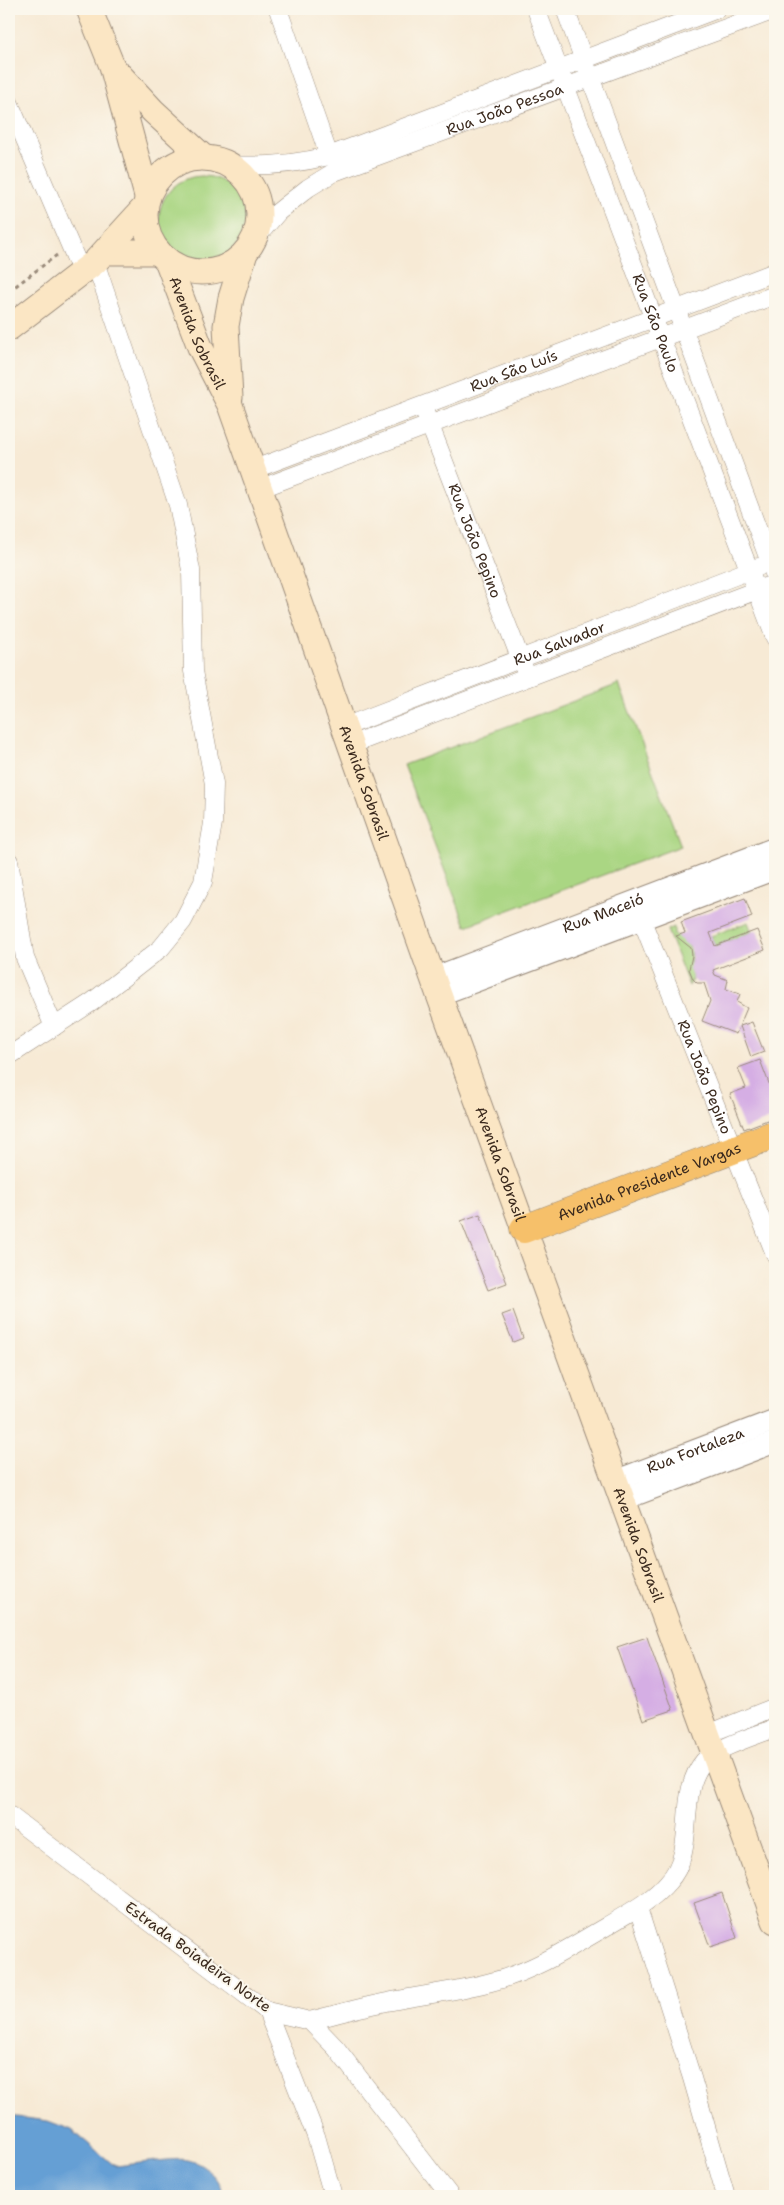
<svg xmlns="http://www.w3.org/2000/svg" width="784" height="2205" font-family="'Shantell Sans',sans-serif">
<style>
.green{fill:#aad683;stroke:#728050}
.water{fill:#659fd4;stroke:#506479}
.building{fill:#d5aee4}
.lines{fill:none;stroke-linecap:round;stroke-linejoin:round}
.minor-casing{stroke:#998a7a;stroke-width:19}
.tertiary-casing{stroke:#998a7a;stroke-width:23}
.secondary-casing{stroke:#998a7a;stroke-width:27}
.primary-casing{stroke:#998a7a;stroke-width:29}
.path{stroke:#998a7a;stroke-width:3;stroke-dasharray:4 4;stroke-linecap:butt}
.minor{stroke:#fff;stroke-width:18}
.tertiary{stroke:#fff;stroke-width:21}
.secondary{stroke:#fbe6c4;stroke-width:25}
.primary{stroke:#f6c06b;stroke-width:28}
.labels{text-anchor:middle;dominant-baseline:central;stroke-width:4;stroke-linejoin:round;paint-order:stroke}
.street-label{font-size:15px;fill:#3b2a1e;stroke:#fbf7ec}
</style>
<rect width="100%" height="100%" fill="#fbf7ec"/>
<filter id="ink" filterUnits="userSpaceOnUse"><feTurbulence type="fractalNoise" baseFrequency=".02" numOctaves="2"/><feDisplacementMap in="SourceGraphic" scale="10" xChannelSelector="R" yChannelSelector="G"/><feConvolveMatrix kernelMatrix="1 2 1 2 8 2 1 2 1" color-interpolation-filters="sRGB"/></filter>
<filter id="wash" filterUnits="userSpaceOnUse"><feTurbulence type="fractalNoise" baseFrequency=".0096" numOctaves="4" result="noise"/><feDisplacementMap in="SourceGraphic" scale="20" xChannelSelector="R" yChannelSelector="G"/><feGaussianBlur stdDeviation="1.12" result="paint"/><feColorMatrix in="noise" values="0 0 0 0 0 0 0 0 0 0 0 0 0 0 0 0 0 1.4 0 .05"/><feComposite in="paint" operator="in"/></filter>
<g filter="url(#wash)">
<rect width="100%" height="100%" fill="#f7ead5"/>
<path class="green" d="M159 219a43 43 0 1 1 86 0a43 43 0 1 1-86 0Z
M 619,684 L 681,846 L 466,926 L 404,765 Z
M 748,922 L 752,932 L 715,946 L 711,936 Z
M 674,927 L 674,934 C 701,947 685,958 693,979 L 689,986 L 667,930 Z"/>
<path class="water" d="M 9,2116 L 48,2121 L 72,2130 L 115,2166 C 129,2165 177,2157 188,2160 C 206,2164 220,2180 225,2196 L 9,2196 Z"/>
<g id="blocks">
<path class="building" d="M 745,898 L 752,917 L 710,933 L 715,946 L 757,930 L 765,950 L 713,970 L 715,975 L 728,980 L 726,989 L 740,994 L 737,1002 L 747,1008 L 736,1034 L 702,1021 L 710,1001 L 704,983 L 697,983 L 693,979 L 689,969 L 692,956 L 691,948 L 676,936 L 685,933 L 681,922 Z
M 752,1022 L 764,1052 L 751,1057 L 740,1026 Z
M 760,1060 L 775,1099 L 775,1117 L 744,1129 L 730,1094 L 746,1088 L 738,1068 Z
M 480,1214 L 507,1283 L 488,1290 L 461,1221 Z
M 513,1311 L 523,1338 L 513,1342 L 502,1315 Z
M 647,1637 L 673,1710 L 643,1720 L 617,1647 Z
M 722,1893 L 737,1938 L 710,1947 L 694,1903 Z"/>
</g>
</g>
<g filter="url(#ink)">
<use href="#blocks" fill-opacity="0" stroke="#998a7a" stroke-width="1"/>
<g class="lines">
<defs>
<g id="minor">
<path d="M 278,9 L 329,156"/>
<path id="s1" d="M 536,9 L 775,638"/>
<path d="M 565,9 L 775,576"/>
<path d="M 9,102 L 82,273"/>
<path d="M 230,165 C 264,167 296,164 329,156 L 717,9"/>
<path id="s2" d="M 253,241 L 278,212 L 308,188 L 334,172 L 775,10"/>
<path id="s3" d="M 426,415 L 524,668"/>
<path id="s4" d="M 252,470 L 775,272"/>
<path d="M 259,489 L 775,295"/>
<path id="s5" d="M 344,727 L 758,567"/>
<path d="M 350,745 L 768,586"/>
<path d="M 9,861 L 25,958 L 54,1027"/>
<path id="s6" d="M 637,908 L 775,1254"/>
<path d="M 9,1056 L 92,1002 L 161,948 L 183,921 L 203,882 L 213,823 L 214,784 L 193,671 L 191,570 L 178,505 L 95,262"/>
<path d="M 708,1734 L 775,1707"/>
<path d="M 9,1815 L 267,2011 L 310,2021 L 336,2048 L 450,2196"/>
<path d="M 638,1908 L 692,2078 L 726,2196"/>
<path d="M 267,2011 L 316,2136 L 333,2196"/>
<path d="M 310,2021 C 336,2014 361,2007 387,2002 C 422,1995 457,1991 491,1982 C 532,1972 571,1947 607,1926 C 628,1913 652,1901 668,1882 C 699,1849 675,1795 704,1761 C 714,1748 758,1735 775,1728"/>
</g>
<g id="tertiary">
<path id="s7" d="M 433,978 L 775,848"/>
<path d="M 439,995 L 775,869"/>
<path id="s8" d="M 615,1481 L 775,1420"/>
<path d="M 622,1500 L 775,1442"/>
</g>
<g id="secondary">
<path d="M 89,9 L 112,66 L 147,196"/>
<path d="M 115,70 L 153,111 L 203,157"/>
<circle cx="202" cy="215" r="57"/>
<path d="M 106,252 L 158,252"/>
<path id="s9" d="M 167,260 L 200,347 L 230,405 L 439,995 L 775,1921"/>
<path d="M 9,328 L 95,262 L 145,207"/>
<path d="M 230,398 L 226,326 L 231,298 L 245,253"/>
</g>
<g id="primary">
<path id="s10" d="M 524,1229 L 775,1134"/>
</g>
</defs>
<use href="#minor" class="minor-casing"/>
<use href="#tertiary" class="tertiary-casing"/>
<use href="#secondary" class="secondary-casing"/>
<use href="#primary" class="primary-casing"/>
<path class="path" d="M 9,291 L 57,255"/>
<use href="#minor" class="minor"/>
<use href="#tertiary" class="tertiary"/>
<use href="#secondary" class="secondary"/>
<use href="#primary" class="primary"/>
</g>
</g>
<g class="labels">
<g class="street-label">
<text stroke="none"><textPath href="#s2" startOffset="289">Rua João Pessoa</textPath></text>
<text stroke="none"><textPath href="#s1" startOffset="336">Rua São Paulo</textPath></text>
<text stroke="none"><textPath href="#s9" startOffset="79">Avenida Sobrasil</textPath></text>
<text stroke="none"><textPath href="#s4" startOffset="280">Rua São Luís</textPath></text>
<text stroke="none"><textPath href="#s3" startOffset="135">Rua João Pepino</textPath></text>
<text stroke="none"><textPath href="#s5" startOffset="231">Rua Salvador</textPath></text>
<text stroke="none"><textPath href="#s9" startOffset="559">Avenida Sobrasil</textPath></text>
<text stroke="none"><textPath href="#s7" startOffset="182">Rua Maceió</textPath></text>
<text stroke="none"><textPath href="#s6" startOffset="182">Rua João Pepino</textPath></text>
<text stroke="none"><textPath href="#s9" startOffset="964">Avenida Sobrasil</textPath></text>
<text stroke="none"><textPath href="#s10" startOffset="134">Avenida Presidente Vargas</textPath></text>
<text stroke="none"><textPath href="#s8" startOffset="86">Rua Fortaleza</textPath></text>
<text stroke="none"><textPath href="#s9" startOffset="1369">Avenida Sobrasil</textPath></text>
<text transform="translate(198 1957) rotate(36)">Estrada Boiadeira Norte</text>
</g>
</g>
<rect width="784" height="2205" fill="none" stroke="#fbf7ec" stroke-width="30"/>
</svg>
